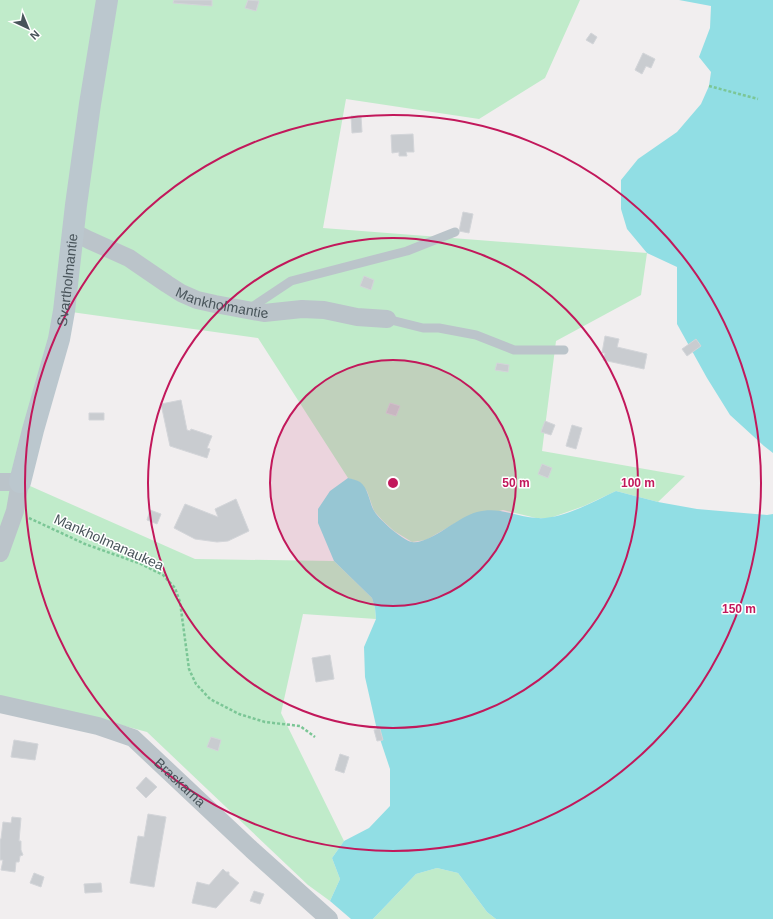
<svg xmlns="http://www.w3.org/2000/svg" width="773" height="919" font-family="Helvetica,sans-serif">
<style>
.green{fill:#c0ebca}
.water{fill:#91dee4}
.building{fill:#c9ccd0;stroke:#d3d5d9}
.lines{fill:none;stroke-linecap:round;stroke-linejoin:round}
.path{stroke:#7bc696;stroke-width:2.5;stroke-dasharray:3 2;stroke-linecap:butt}
.lane{stroke:#bbc4ca;stroke-width:9}
.street{stroke:#bbc4ca;stroke-width:18}
.secondary{stroke:#bbc7ce;stroke-width:22}
.ring{fill:none;stroke:#c2185b;stroke-width:2}
.labels{text-anchor:middle;dominant-baseline:central;stroke-width:3;stroke-linejoin:round;paint-order:stroke}
.street-label{font-size:14px;fill:#48545a;stroke:#fff}
.centre{fill:#c2185b;stroke:#fff;stroke-width:2}
.ring-label{font-size:12px;text-anchor:middle;font-weight:bold;fill:#c2185b;stroke:#fff;stroke-width:3;stroke-linejoin:round;paint-order:stroke}
</style>
<rect width="100%" height="100%" fill="#f1eeef"/>
<path class="green" d="M 0,0 L 580,0 L 545,78 L 479,119 L 346,99 L 323,228 L 647,253 L 641,295 L 556,341 L 542,451 L 685,476 L 658,502 L 616,491 L 584,506 L 550,518 L 536,518 L 503,510 L 459,521 L 426,540 L 412,542 L 394,531 L 383,521 L 374,511 L 367,491 L 359,482 L 348,478 L 258,338 L 64,311 L 21,482 L 195,559 L 334,561 L 372,598 L 375,608 L 376,619 L 303,614 L 281,713 L 344,841 L 332,858 L 340,879 L 330,901 L 308,885 L 147,732 L 61,709 L 0,696 Z
M 437,868 L 458,873 L 487,912 L 496,919 L 373,919 L 416,874 Z"/>
<path class="water" d="M 679,0 L 773,0 L 773,453 L 764,446 L 730,415 L 707,378 L 677,324 L 677,267 L 647,253 L 627,229 L 621,209 L 621,180 L 638,159 L 677,132 L 701,104 L 709,86 L 711,72 L 699,57 L 710,28 L 711,6 Z
M 348,478 C 352,479 357,480 360,482 C 368,488 369,500 373,509 C 377,518 402,540 412,542 C 429,545 459,516 477,512 C 499,506 517,517 537,518 C 561,520 595,501 616,491 L 658,502 L 697,509 L 767,515 L 773,514 L 773,919 L 496,919 L 487,912 L 458,873 L 437,868 L 416,874 L 373,919 L 351,919 L 330,901 L 340,879 L 332,858 L 344,841 L 369,828 L 390,806 L 390,769 L 377,730 L 365,677 L 364,647 L 376,619 L 375,608 L 372,598 L 334,561 L 318,523 L 318,509 L 330,491 Z"/>
<path class="building" d="M 174,0 L 212,0 L 212,6 L 173,3 Z
M 248,0 L 259,1 L 256,11 L 245,8 Z
M 591,33 L 597,37 L 593,44 L 586,40 Z
M 643,53 L 655,59 L 651,68 L 646,66 L 642,74 L 635,70 Z
M 351,116 L 361,116 L 362,132 L 352,133 Z
M 413,134 L 414,152 L 406,152 L 407,156 L 399,156 L 399,152 L 392,153 L 391,135 Z
M 463,212 L 473,214 L 469,233 L 459,231 Z
M 364,276 L 374,280 L 371,290 L 360,286 Z
M 605,336 L 619,339 L 617,347 L 647,354 L 644,369 L 603,360 L 605,353 L 602,353 Z
M 696,339 L 701,346 L 687,356 L 682,349 Z
M 497,363 L 509,365 L 508,372 L 495,370 Z
M 181,400 L 187,430 L 190,431 L 191,429 L 212,436 L 207,448 L 210,449 L 207,458 L 170,446 L 161,404 Z
M 390,403 L 400,406 L 396,416 L 386,413 Z
M 89,413 L 104,413 L 104,420 L 89,420 Z
M 545,421 L 555,425 L 551,435 L 541,432 Z
M 572,425 L 582,428 L 576,449 L 566,446 Z
M 542,464 L 552,468 L 548,478 L 538,474 Z
M 236,499 L 249,531 L 228,541 L 217,542 L 195,539 L 174,528 L 185,504 L 218,517 L 215,509 Z
M 150,510 L 161,514 L 157,524 L 147,520 Z
M 330,655 L 334,679 L 316,682 L 312,658 Z
M 380,729 L 383,740 L 377,741 L 374,730 Z
M 211,737 L 221,740 L 218,751 L 207,747 Z
M 14,740 L 38,744 L 35,760 L 11,757 Z
M 340,754 L 349,757 L 344,773 L 335,770 Z
M 146,777 L 157,787 L 146,798 L 136,788 Z
M 148,814 L 166,817 L 154,887 L 130,883 L 138,836 L 144,837 Z
M 12,817 L 21,818 L 19,841 L 21,841 L 21,850 L 23,855 L 20,856 L 19,862 L 16,862 L 15,872 L 1,870 L 3,860 L 0,860 L 0,839 L 1,839 L 3,822 L 11,823 Z
M 223,869 L 226,872 L 229,872 L 229,875 L 239,883 L 216,908 L 192,903 L 197,882 L 209,885 Z
M 34,873 L 44,877 L 41,887 L 30,883 Z
M 101,883 L 102,892 L 85,893 L 84,884 Z
M 254,891 L 264,894 L 260,904 L 250,901 Z"/>
<g class="lines">
<path class="path" d="M 709,86 L 758,99
M 29,518 L 85,544 L 141,564 L 163,575 L 175,588 L 180,602 L 189,669 L 196,684 L 210,699 L 239,714 L 265,722 L 300,726 L 315,737"/>
<path class="lane" d="M 249,309 L 291,281 L 407,251 L 455,232
M 387,319 L 423,328 L 439,328 L 476,335 L 514,350 L 564,350"/>
<g class="street">
<path id="s1" d="M 73,232 L 89,240 L 129,258 L 167,284 L 181,293 L 197,300 L 215,304 L 264,313 L 302,309 L 324,310 L 357,317 L 387,319"/>
<path d="M 0,482 L 20,482 L 15,511 L 0,553"/>
<path id="s2" d="M 0,704 L 98,726 L 133,738 L 252,850 L 329,919"/>
</g>
<path class="secondary" id="s3" d="M 20,482 L 33,430 L 59,339 L 64,311 L 76,205 L 90,104 L 107,0"/>
</g>
<circle cx="393" cy="483" r="123" fill="#c2185b" fill-opacity=".12"/>
<g class="ring">
<circle cx="393" cy="483" r="123"/>
<circle cx="393" cy="483" r="245"/>
<circle cx="393" cy="483" r="368"/>
</g>
<g class="labels">
<g class="street-label">
<text stroke="none"><textPath href="#s3" startOffset="208">Svartholmantie</textPath></text>
<text stroke="none"><textPath href="#s1" startOffset="167">Mankholmantie</textPath></text>
<text transform="translate(109 542) rotate(24)">Mankholmanaukea</text>
<text stroke="none"><textPath href="#s2" startOffset="202">Braskarna</textPath></text>
</g>
</g>
<circle cx="393" cy="483" r="6" class="centre"/>
<g class="ring-label">
<text x="516" y="487">50 m</text>
<text x="638" y="487">100 m</text>
<text x="739" y="613">150 m</text>
</g>
<g transform="translate(28 28) rotate(136)" stroke="#ffffff" stroke-width="3" paint-order="stroke">
<path d="M0-3L7 15L0 10L-7 15Z" fill="#48545a"/>
<text y="-6" font-size="11" font-weight="bold" text-anchor="middle" fill="#48545a">N</text>
</g>
</svg>
